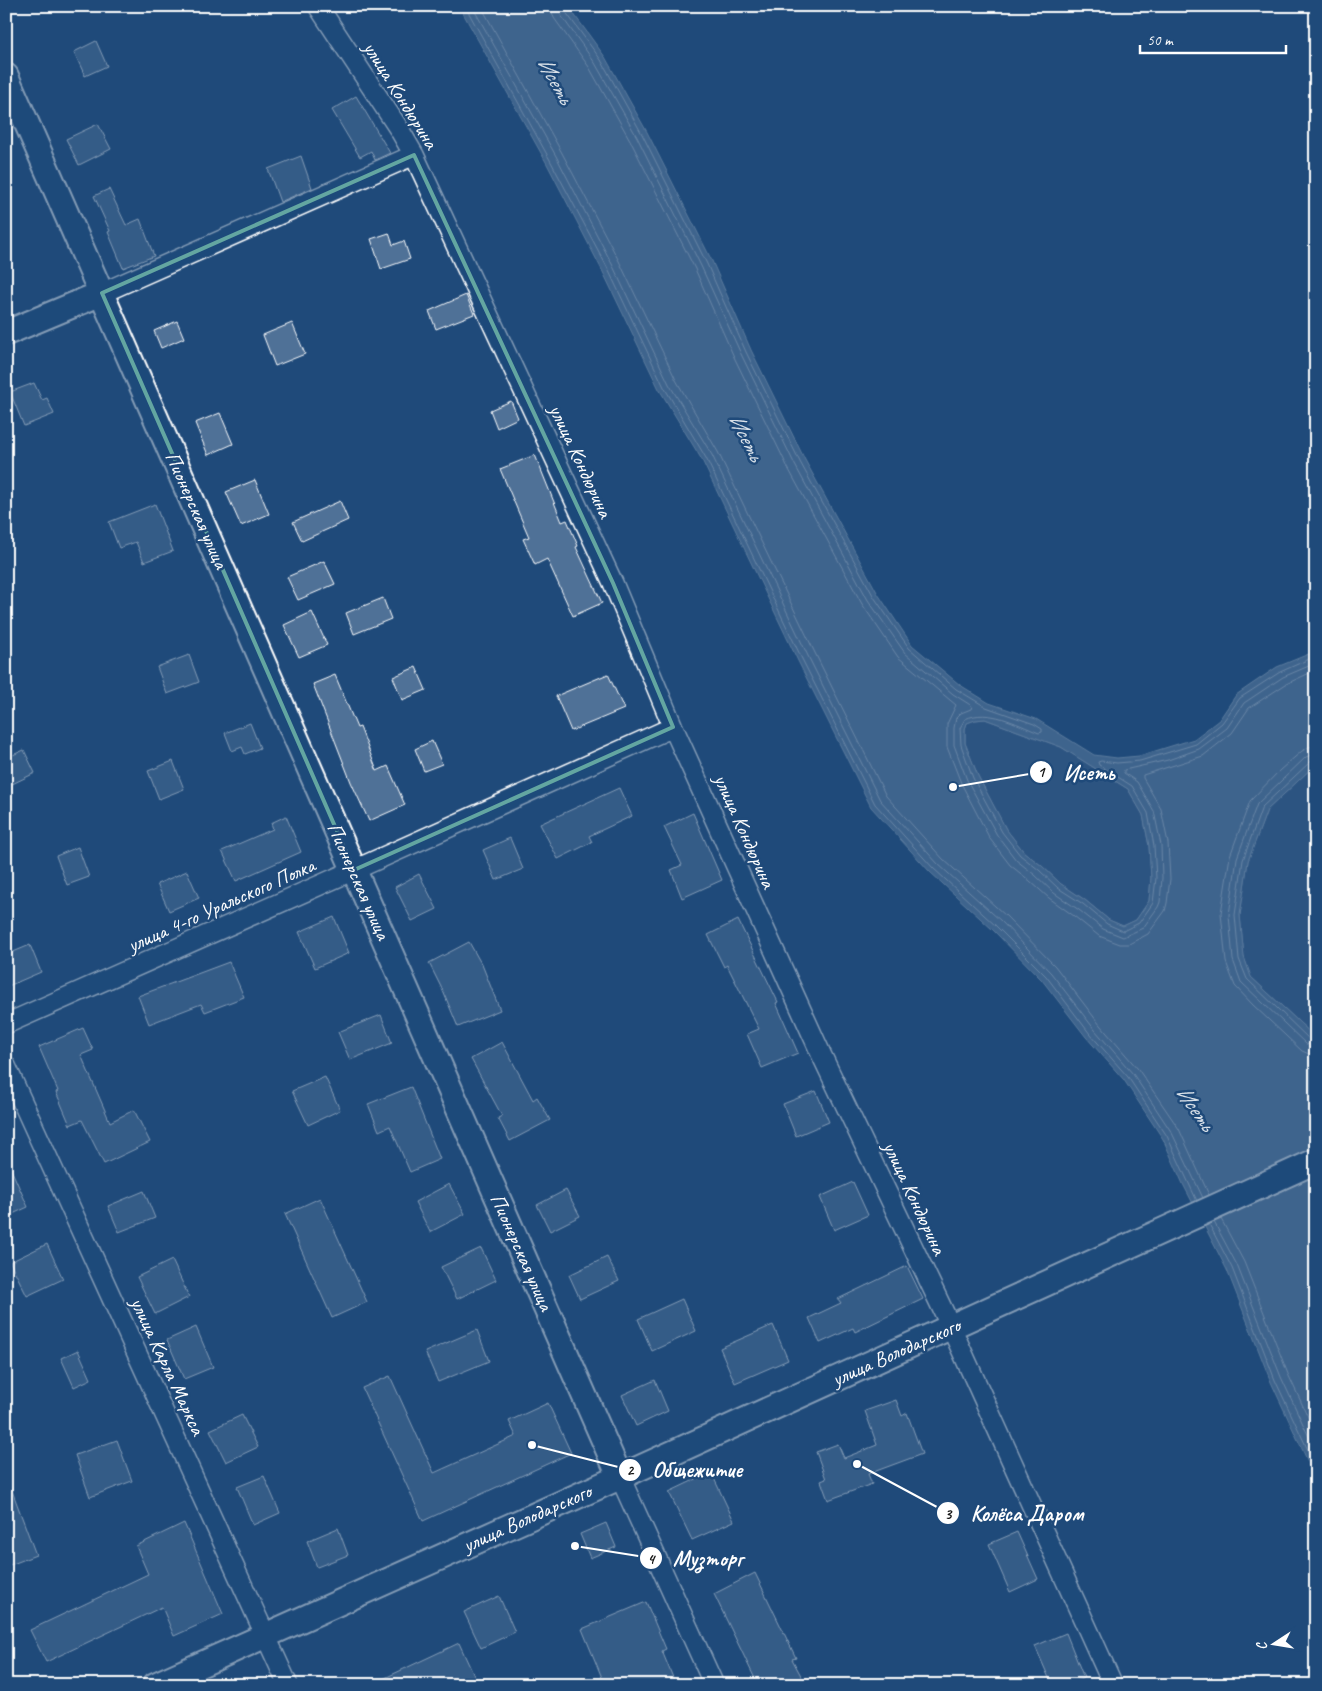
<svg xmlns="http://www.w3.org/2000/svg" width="1322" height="1691" font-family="Caveat,sans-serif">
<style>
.green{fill:#3c618b;stroke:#9eb0c5}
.water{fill:#6583a4;stroke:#a3b5c8;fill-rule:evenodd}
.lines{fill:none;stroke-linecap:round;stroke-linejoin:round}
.shore{stroke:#c1cddb;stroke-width:1}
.building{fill:#507197;stroke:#fff}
.minor-casing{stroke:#fff;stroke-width:22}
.major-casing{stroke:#fff;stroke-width:28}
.minor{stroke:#1f4a7a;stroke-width:19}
.major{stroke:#1f4a7a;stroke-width:24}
.marked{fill:none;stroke:#63a6a1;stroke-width:4;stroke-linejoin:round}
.labels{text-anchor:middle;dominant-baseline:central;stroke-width:5;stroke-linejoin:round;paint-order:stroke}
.street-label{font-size:21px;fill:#fff;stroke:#1f4a7a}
.water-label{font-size:22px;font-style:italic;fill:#d8e0e8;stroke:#1f4a7a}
.leader{fill:none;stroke:#fff;stroke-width:2}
.callout-dot{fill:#fff;stroke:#1f4a7a;stroke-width:2}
.mark-label{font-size:15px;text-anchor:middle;font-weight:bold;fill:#111}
.callout-label{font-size:22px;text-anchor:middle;font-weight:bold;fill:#fff;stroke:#1f4a7a;stroke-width:5;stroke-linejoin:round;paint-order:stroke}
</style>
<rect width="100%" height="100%" fill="#1f4a7a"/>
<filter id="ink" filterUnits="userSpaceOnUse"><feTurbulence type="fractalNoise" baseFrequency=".02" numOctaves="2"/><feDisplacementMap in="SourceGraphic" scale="10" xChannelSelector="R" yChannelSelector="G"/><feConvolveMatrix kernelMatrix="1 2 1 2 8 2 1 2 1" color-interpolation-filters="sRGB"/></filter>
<g filter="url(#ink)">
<path class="green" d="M 985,719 L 1061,747 L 1128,789 L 1143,815 L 1149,846 L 1151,878 L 1149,901 L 1136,920 L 1123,926 L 1109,920 L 1085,900 L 1061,884 L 1042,866 L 1024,852 L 1006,829 L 978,776 L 965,743 L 965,729 L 967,723 L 975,720 Z
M 1316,764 L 1316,1038 L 1251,977 L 1244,957 L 1240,915 L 1248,861 L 1267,810 Z"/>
<path class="water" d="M 459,6 L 568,6 L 605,57 L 647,132 L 712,261 L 751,350 L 805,460 L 878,594 L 912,645 L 960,685 L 989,703 L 1036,719 L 1094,755 L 1117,758 L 1139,756 L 1194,739 L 1219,720 L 1236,695 L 1277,667 L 1316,651 L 1316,764 L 1267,810 L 1248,861 L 1240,915 L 1244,957 L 1251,977 L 1316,1038 L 1316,1479 L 1271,1382 L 1227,1270 L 1183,1184 L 1163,1139 L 1124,1080 L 1086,1037 L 1042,980 L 993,930 L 930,872 L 871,807 L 798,661 L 702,460 L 659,389 L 602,270 L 546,162 ZM 985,719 L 1061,747 L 1128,789 L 1143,815 L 1149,846 L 1151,878 L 1149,901 L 1136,920 L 1123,926 L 1109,920 L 1085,900 L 1061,884 L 1042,866 L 1024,852 L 1006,829 L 978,776 L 965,743 L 965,729 L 967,723 L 975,720 Z"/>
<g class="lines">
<path class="shore" d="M 465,6 L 550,160 L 607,267 L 664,387 L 706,458 L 802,659 L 875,804 L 933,868 L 996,926 L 1046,976 L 1090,1034 L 1128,1077 L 1167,1136 L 1197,1201
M 472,6 L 556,156 L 612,264 L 669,384 L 712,455 L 808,656 L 880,800 L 938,864 L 1001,921 L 1051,973 L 1095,1030 L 1133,1074 L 1172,1133 L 1203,1198
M 481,6 L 562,153 L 619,261 L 676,380 L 718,452 L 815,653 L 886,796 L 943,859 L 1006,916 L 1055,966 L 1100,1025 L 1138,1069 L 1179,1129 L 1209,1195
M 550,6 L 554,18 L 589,67 L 630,140 L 695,269 L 734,357 L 788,468 L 862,604 L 898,657 L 956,705 L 947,724 L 947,747 L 961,783 L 990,839 L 1010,865 L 1030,881 L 1049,898 L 1074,916 L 1099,936 L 1120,944 L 1129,944 L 1148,934 L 1165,911 L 1167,903 L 1170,879 L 1168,843 L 1161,809 L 1143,778 L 1143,775 L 1203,756 L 1232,733 L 1249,708 L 1286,684 L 1316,670
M 558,6 L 560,14 L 595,63 L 637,137 L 701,266 L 741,354 L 795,465 L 868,600 L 905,653 L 953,694 L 972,706 L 971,709 L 961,713 L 956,718 L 954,728 L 954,745 L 967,780 L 997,835 L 1016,860 L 1035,875 L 1054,893 L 1079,910 L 1103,929 L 1123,937 L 1143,928 L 1158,907 L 1160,902 L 1162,878 L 1161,845 L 1154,811 L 1137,782 L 1124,773 L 1124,770 L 1168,760 L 1199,749 L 1227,728 L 1244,703 L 1283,677 L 1316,663
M 564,6 L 565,11 L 601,60 L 642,134 L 707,264 L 746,352 L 800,462 L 874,597 L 909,648 L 956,689 L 986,707 L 1034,724 L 1042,729 L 1042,732 L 1039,733 C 1016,724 989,708 965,719 L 960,728 L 961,745 L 973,778 L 1002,832 L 1020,855 L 1039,870 L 1058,888 L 1083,904 L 1107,924 L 1123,931 L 1139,923 L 1153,903 L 1156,878 L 1154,846 L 1148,813 L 1132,786 L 1099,765 L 1098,762 L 1101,761 L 1117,763 L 1140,761 L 1196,744 L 1222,723 L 1240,698 L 1280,672 L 1316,656
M 1316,746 L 1309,747 L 1302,751 L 1280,770 L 1250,801 L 1230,856 L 1221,913 L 1226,962 L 1235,986 L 1253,1005 L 1302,1051 L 1309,1054 L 1316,1055
M 1316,754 L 1306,757 L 1257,804 L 1237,858 L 1229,915 L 1233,960 L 1241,982 L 1306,1044 L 1316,1047
M 1316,760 L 1310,762 L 1262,807 L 1243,860 L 1235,915 L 1239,959 L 1247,979 L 1310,1040 L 1316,1041
M 1221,1219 L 1244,1262 L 1288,1374 L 1316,1434
M 1214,1222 L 1237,1265 L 1281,1377 L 1316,1452
M 1209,1224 L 1232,1268 L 1275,1380 L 1316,1467"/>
</g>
<path class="building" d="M 96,41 L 107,66 L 85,76 L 74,52 Z
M 356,96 L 390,153 L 375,160 L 371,151 L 360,157 L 332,110 Z
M 98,124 L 111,149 L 79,165 L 66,139 Z
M 301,156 L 312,188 L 280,202 L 268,169 Z
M 109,189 L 126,225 L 140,219 L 154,256 L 123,268 L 108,232 L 110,231 L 94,196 Z
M 389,233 L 393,245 L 404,241 L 410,259 L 381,269 L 371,239 Z
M 466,295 L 474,314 L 436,329 L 429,311 Z
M 177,321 L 184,338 L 161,348 L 154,331 Z
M 292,323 L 305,354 L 275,366 L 263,335 Z
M 34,383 L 42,400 L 47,398 L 54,414 L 24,426 L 10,392 Z
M 511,401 L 518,418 L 497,428 L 490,410 Z
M 220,413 L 233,444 L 208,455 L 195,423 Z
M 535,455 L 562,522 L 567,520 L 578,546 L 576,547 L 602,603 L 573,616 L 547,559 L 535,565 L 523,539 L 529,537 L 500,469 Z
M 255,480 L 269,514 L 241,526 L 226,492 Z
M 340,501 L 348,520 L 302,541 L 293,522 Z
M 155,504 L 173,551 L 144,562 L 136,542 L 119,548 L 109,522 Z
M 324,561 L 335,584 L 298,600 L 287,577 Z
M 383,598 L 391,619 L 354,634 L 346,613 Z
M 312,612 L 327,645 L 299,657 L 284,625 Z
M 189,655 L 199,682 L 167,694 L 157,667 Z
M 416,667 L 426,690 L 402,700 L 393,677 Z
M 608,674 L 624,709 L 571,731 L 556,696 Z
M 335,675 L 357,728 L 360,727 L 377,771 L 388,766 L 405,805 L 369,821 L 351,782 L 313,684 Z
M 250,723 L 260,748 L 245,754 L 242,747 L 232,751 L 225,733 Z
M 432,741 L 442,764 L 424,771 L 415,749 Z
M 24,750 L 35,773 L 6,787 L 6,758 Z
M 173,761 L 184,789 L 159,799 L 148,771 Z
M 619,788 L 632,816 L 589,836 L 592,842 L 558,859 L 540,824 Z
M 693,813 L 722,880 L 682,898 L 671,870 L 682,865 L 664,827 Z
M 286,816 L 301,852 L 236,881 L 222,851 L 273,829 L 271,823 Z
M 510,838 L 523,869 L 496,880 L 483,850 Z
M 78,847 L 89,877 L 67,885 L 56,856 Z
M 187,871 L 199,898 L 169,911 L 157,884 Z
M 419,874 L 437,909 L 412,921 L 395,887 Z
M 334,917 L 349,953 L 315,968 L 299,932 Z
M 738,920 L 778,1002 L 776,1003 L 798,1053 L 762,1068 L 747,1034 L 759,1029 L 727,965 L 724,967 L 708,935 Z
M 469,942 L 483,967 L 500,1010 L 458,1027 L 443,991 L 429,963 Z
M 30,945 L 41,972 L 6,987 L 6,955 Z
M 229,962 L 244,997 L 205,1012 L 201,1004 L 149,1024 L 138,996 Z
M 381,1015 L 392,1043 L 350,1060 L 338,1032 Z
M 83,1028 L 93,1050 L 81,1055 L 110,1122 L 134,1110 L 150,1142 L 104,1164 L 82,1120 L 70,1125 L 56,1092 L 58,1091 L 39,1047 Z
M 502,1042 L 533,1100 L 537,1097 L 550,1120 L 510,1141 L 498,1118 L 502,1116 L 471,1059 Z
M 325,1077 L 340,1110 L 308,1125 L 292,1091 Z
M 411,1087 L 440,1159 L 410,1172 L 390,1126 L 379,1131 L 368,1104 Z
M 816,1091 L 829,1122 L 796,1136 L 783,1104 Z
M 6,1158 L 28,1207 L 6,1217 Z
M 853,1182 L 868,1215 L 834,1230 L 820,1197 Z
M 449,1184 L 465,1214 L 430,1232 L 415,1202 Z
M 566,1190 L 580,1216 L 550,1231 L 537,1205 Z
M 144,1191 L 155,1218 L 119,1232 L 108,1206 Z
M 320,1198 L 367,1302 L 332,1318 L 285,1214 Z
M 47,1244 L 63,1279 L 27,1296 L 10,1262 Z
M 481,1248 L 496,1280 L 457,1299 L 441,1267 Z
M 607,1257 L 619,1281 L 580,1299 L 569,1275 Z
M 172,1260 L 189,1297 L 155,1314 L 137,1277 Z
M 907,1266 L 923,1299 L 855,1332 L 853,1328 L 820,1343 L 809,1318 L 841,1303 L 838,1299 Z
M 682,1299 L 696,1331 L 652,1351 L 638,1319 Z
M 773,1325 L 788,1360 L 735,1383 L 720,1348 Z
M 196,1327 L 213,1367 L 184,1379 L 167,1340 Z
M 477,1330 L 489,1361 L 438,1382 L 425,1352 Z
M 78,1350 L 91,1379 L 74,1387 L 61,1358 Z
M 390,1376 L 434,1473 L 516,1436 L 509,1421 L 548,1403 L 571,1453 L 423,1521 L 362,1388 Z
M 655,1380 L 668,1411 L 636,1426 L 622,1395 Z
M 896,1400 L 902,1416 L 907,1413 L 922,1454 L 868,1474 L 872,1484 L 828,1500 L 821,1481 L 826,1479 L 816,1452 L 838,1444 L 844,1458 L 877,1445 L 865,1411 Z
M 242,1415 L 258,1447 L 226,1462 L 210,1430 Z
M 117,1440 L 132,1481 L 90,1497 L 75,1455 Z
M 711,1472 L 734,1521 L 692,1540 L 669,1492 Z
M 264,1476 L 280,1513 L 253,1525 L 237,1487 Z
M 6,1480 L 8,1480 L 36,1555 L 10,1565 L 6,1555 Z
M 184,1523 L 223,1614 L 174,1636 L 162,1607 L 46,1662 L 30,1630 L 148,1574 L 136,1546 Z
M 606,1523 L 616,1547 L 590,1558 L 580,1534 Z
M 338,1528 L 348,1555 L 317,1567 L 307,1541 Z
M 1017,1532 L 1038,1579 L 1010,1592 L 989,1544 Z
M 755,1573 L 796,1658 L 792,1659 L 806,1685 L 758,1685 L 714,1594 Z
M 499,1596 L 515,1632 L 481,1648 L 464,1612 Z
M 646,1602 L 666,1649 L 662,1651 L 676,1685 L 605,1685 L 582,1629 Z
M 1066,1633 L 1084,1678 L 1067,1685 L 1052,1685 L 1035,1646 Z
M 459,1643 L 475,1678 L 459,1685 L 370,1685 Z"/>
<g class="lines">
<defs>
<path id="minor" d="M 318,6 L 399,129 L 414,155 L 613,583 L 673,727 L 822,1056 L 951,1327 L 1113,1685
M 102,293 L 414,155
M 6,1024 L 354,870 L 673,727
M 6,1066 L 288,1685
M 620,1477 L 714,1685"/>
<path id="major" d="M 6,76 L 620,1477
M 6,333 L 102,293
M 155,1685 L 620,1477 L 1316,1161"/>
</defs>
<use href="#minor" class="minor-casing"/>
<use href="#major" class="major-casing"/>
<use href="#minor" class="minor"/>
<use href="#major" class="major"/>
</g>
</g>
<path d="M0 0H1322V1691H0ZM 414,155 L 613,583 L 673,727 L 354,870 L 102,293 Z" fill="#1f4a7a" fill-opacity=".55" fill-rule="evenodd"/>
<path class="marked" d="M 414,155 L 613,583 L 673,727 L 354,870 L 102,293 Z"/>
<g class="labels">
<g class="street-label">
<text transform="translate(401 95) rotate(58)">улица Кондюрина</text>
<text transform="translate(581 461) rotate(65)">улица Кондюрина</text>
<text transform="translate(197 510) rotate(66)">Пионерская улица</text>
<text transform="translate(745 831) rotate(66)">улица Кондюрина</text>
<text transform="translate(359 881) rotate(66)">Пионерская улица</text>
<text transform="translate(221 905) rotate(-24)">улица 4-го Уральского Полка</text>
<text transform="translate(915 1198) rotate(65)">улица Кондюрина</text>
<text transform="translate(522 1252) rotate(66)">Пионерская улица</text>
<text transform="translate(896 1352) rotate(-24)">улица Володарского</text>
<text transform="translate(168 1366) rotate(65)">улица Карла Маркса</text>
<text transform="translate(527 1518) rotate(-24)">улица Володарского</text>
</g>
<g class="water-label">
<text transform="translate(555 80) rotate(61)">Исеть</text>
<text transform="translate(746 437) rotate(63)">Исеть</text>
<text transform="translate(1195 1108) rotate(55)">Исеть</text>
</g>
</g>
<path class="leader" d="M953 787L1041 772M532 1445L630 1470M857 1464L948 1513M575 1546L651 1558"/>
<g class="callout-dot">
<circle cx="953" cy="787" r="5"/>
<circle cx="532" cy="1445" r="5"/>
<circle cx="857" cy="1464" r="5"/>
<circle cx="575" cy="1546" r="5"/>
<circle cx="1041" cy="772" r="12"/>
<circle cx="630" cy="1470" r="12"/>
<circle cx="948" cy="1513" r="12"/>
<circle cx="651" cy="1558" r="12"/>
</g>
<g class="mark-label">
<text x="1041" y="777">1</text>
<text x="630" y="1475">2</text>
<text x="948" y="1519">3</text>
<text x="651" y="1564">4</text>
</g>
<g class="callout-label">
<text x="1089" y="780">Исеть</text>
<text x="697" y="1477">Общежитие</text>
<text x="1027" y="1521">Колёса Даром</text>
<text x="708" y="1566">Музторг</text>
</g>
<rect width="1322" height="1691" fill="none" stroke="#1f4a7a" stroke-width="25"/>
<rect x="12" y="12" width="1297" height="1666" fill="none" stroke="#fff" stroke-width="2" filter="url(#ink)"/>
<g transform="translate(1274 1644) rotate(258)" stroke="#1f4a7a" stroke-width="4" paint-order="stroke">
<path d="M0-4L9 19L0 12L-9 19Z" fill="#ffffff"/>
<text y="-8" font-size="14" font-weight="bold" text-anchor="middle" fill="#ffffff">С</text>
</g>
<path d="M1140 45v8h146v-8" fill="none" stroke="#ffffff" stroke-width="2.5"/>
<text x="1147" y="45" font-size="15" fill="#ffffff" stroke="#1f4a7a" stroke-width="4" paint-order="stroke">50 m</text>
</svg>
